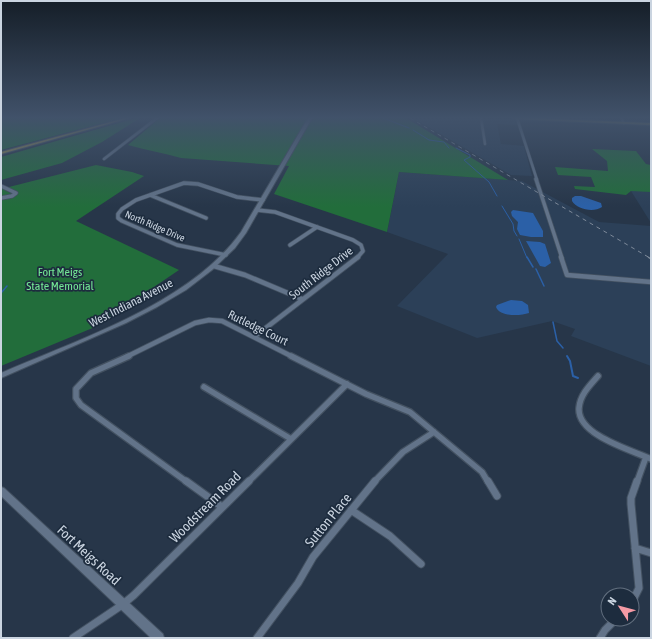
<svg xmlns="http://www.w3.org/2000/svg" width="652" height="639" font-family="'Asap Condensed',sans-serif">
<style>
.built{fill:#2c4058}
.green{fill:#226d3b}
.water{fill:#2b60a7}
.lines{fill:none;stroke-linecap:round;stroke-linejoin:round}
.stream-far2{stroke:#2b60a7;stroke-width:1}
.stream-far1{stroke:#2b60a7;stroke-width:1.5}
.stream{stroke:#2b60a7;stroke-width:2}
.street-far4-casing{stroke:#435161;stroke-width:3.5}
.street-far3-casing{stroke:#435161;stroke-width:5}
.street-far2-casing{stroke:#435161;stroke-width:6}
.street-far1-casing{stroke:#435161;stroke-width:8}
.street-casing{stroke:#435161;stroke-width:9}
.secondary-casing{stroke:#435161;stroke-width:2}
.primary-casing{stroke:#435161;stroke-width:2}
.street-far4{stroke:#627389;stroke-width:2.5}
.street-far3{stroke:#627389;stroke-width:3.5}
.street-far2{stroke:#627389;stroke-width:4.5}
.street-far1{stroke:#627389;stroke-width:5.5}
.street{stroke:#627389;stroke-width:7}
.secondary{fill:#627389;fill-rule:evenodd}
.primary{fill:#978c53;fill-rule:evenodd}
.rail-far1{stroke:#7e8a9a;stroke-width:1;stroke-dasharray:4 4;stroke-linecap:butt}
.rail{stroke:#7e8a9a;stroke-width:1.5;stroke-dasharray:7 7;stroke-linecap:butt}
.labels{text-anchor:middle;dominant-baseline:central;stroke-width:3.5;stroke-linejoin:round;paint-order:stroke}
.far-street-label{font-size:10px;fill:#cad4e0;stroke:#1d2c3e}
.park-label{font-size:12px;fill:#75e996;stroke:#1d2c3e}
.street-label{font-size:12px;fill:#cad4e0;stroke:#1d2c3e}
.near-street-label{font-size:14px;fill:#cad4e0;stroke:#1d2c3e}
</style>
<rect width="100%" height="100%" fill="#273649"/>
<path class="built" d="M 413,118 L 515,119 L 518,125 L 497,124 L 501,144 L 524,146 L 532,176 L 511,175 Z
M 399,172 L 522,181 L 599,222 L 651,226 L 651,366 L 571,336 L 575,329 L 552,321 L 477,338 L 397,306 L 448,254 L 387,232 Z
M 651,188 L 651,223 L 631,191 Z"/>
<path class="green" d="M 1,118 L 122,118 L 1,150 Z
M 136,118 L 140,118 L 102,142 L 62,163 L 1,180 L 1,157 Z
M 160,118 L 406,118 L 508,180 L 399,172 L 387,232 L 274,194 L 289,166 L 181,158 C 163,153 146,150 128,145 Z
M 592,149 L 636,151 L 646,164 L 651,165 L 651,192 L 631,191 L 626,195 L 575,189 L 574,186 L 595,187 L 591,177 L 558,175 L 555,167 L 608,171 L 607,161 Z
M 96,165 L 132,172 L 144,176 L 76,221 L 179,270 L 95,327 L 1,366 L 1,189 Z"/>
<path class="water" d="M 575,196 L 581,196 L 601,203 L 602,207 C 593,213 577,209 572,201 L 572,198 Z
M 513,210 L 533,213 L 543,231 L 543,237 L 531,237 L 520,235 L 517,229 L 518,222 L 512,216 L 511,212 Z
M 526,241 L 540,242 L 545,244 L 551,263 L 545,267 L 540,266 Z
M 511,300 L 522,301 L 528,305 L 529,313 C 520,316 500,317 496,307 L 497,305 Z"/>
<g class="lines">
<path class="stream-far2" d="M 383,118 L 409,128
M 413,130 L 429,140 L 444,142 L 449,148
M 456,148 L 470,155 L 470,157 L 464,160 L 489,182 L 497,196
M 502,206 L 513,224 L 514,231 L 517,236
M 519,239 L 527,258"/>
<path class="stream-far1" d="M 527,257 L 533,267
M 536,269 L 544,286
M 1,293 L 7,286
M 553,322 L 557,341 L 563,348"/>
<path class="stream" d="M 567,356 L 570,361 L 573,376 L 578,378"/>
<defs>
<path id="street-far4" d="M 481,118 L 485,144
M 517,118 L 537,180
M 621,118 L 624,123
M 104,159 L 157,118"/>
<path id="street-far3" d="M 536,179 L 562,258
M 1,186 L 16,193 L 12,196 L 1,198
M 150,195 L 206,218
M 257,210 L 275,212 L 353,240 L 361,245 L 363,251 L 357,258
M 290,245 L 317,227
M 226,255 L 177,245 L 122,221 L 118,218 L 118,214 L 122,209 L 136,200 L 184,183 L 198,184 L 237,197 L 263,200"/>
<path id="street-far2" d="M 561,257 L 567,275 L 651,282
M 214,266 L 245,275 L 302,299
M 254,337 L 358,257
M 126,357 L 195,323 L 209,320 L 222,321 L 293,357"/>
<path id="street-far1" d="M 129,356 L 91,373 L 76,389 L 76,398 L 81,405 L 187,482
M 291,356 L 366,394 L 410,412 L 482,472 L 488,482
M 598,376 C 590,385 580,395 579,408 C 577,435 631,450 651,459
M 204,387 L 291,439
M 248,482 L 347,384
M 374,482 L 403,452 L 434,432
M 637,482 L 646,457"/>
<path id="street" d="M 186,481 L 222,507
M 488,481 L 497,496
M 351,510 L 390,536 L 421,564
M 635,548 L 651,553
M 632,602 L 639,588 L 631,504 L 631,498 L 637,481
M 73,638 L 122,605 L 134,595 L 249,481
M 257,638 L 298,583 L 313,557 L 375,481
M 600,638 L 605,630 L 616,619"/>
<path id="secondary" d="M 308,118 L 312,118 L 246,233 L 235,248 L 212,270 L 186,290 L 157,307 L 126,323 L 1,378 L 1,373 C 79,339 191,303 241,232 Z
M 1,487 L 4,488 L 163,634 L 164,638 L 151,638 L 1,496 Z"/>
<path id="primary" d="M 125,118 L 130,118 L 1,154 L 1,152 Z
M 513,118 L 531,118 L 651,123 L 651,125 L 515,119 Z"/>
</defs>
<use href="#street-far4" class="street-far4-casing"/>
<use href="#street-far3" class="street-far3-casing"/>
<use href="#street-far2" class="street-far2-casing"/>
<use href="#street-far1" class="street-far1-casing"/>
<use href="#street" class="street-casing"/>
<use href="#secondary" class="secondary-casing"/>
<use href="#primary" class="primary-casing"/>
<use href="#street-far4" class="street-far4"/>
<use href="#street-far3" class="street-far3"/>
<use href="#street-far2" class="street-far2"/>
<use href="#street-far1" class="street-far1"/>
<use href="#street" class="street"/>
<use href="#secondary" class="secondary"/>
<use href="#primary" class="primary"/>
<path class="rail-far1" d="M 410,118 L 650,258"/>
<path class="rail" d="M 648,257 L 651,259"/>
</g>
<linearGradient id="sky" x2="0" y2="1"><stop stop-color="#151e28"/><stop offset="0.57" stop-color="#41526a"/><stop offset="1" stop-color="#41526a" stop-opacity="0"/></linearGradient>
<rect width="652" height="207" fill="url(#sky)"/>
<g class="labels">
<g class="far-street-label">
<text transform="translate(155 226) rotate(23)">North Ridge Drive</text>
</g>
<g class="park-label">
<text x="60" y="272">Fort Meigs<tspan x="60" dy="14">State Memorial</tspan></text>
</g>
<g class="street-label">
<text transform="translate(321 273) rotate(-38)">South Ridge Drive</text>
<text transform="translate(131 303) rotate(-27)">West Indiana Avenue</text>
<text transform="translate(258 328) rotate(26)">Rutledge Court</text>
</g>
<g class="near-street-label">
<text transform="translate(205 507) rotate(-45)">Woodstream Road</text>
<text transform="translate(328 520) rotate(-51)">Sutton Place</text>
<text transform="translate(89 555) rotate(43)">Fort Meigs Road</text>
</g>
</g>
<rect width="652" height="639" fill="none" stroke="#cad4e0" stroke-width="4"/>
<g transform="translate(620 607) rotate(306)"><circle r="19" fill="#1d2c3e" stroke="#626f7f"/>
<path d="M0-3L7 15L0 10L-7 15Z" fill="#f49aa5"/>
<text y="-6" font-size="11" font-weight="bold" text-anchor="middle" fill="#cad4e0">N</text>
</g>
</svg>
